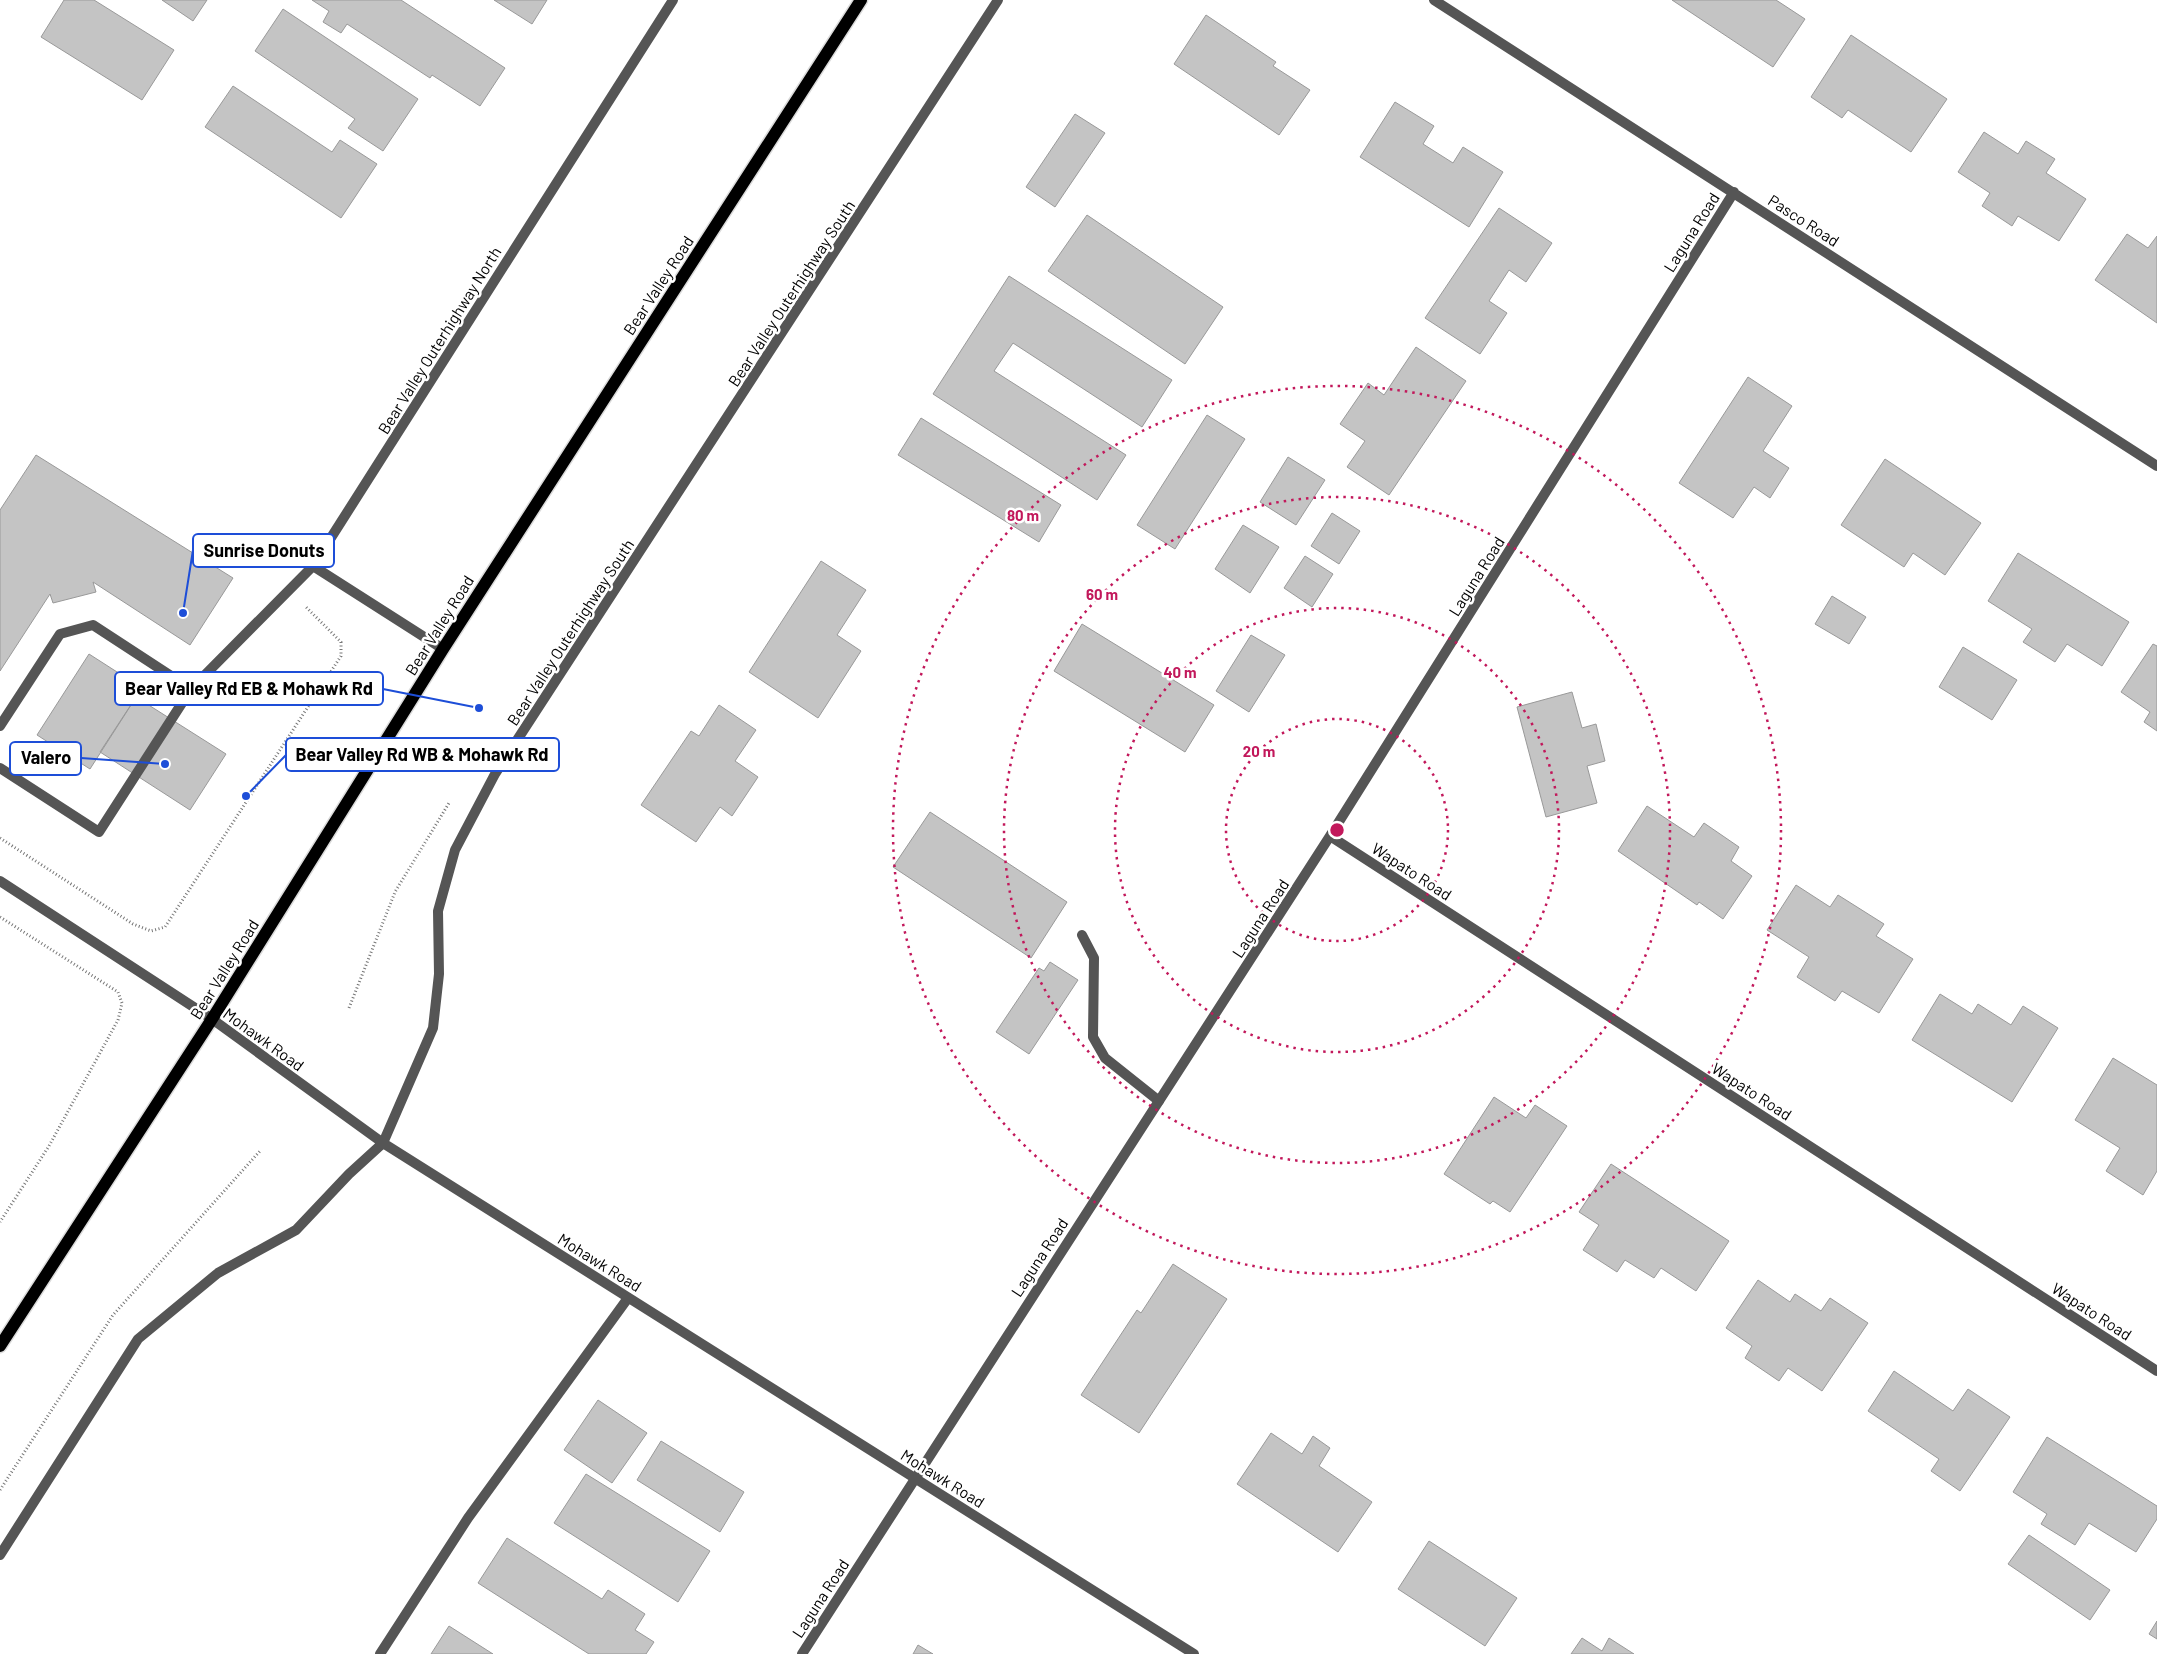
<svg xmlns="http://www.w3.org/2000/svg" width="2157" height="1654" font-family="Barlow,sans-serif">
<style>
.building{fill:#c4c4c4;stroke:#999}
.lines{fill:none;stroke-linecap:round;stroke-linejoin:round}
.primary-casing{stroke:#dbdbdb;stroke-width:15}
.path{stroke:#777;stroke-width:3;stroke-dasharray:1 2.5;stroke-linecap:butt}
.lane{stroke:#555;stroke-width:10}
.street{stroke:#555;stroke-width:10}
.primary{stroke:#000;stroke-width:12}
.ring{fill:none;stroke:#c2185b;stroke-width:2.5;stroke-dasharray:2.5 5}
.labels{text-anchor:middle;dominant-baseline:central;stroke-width:5;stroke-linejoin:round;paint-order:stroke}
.street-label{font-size:16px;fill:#000;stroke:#fff}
.centre{fill:#c2185b;stroke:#fff;stroke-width:2.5}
.ring-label{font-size:15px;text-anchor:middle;font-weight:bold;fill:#c2185b;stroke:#fff;stroke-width:5;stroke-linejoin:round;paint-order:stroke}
.leader{fill:none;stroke:#1d4ed8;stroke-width:2}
.callout-dot{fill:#1d4ed8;stroke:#fff;stroke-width:2}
.callout{fill:#fff;stroke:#1d4ed8;stroke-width:2}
.callout-label{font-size:18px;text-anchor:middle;font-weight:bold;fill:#000}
</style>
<rect width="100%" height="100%" fill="#fff"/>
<path class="building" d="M 64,0 L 94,0 L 174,50 L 142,100 L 41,37 Z
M 162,0 L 207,0 L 193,21 Z
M 312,0 L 401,0 L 505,68 L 480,106 L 432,75 L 430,78 L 347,24 L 341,33 L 323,22 L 329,11 Z
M 494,0 L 547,0 L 532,24 Z
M 1672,0 L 1776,0 L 1805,19 L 1773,67 Z
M 283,9 L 418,99 L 383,151 L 348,128 L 355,119 L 255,51 Z
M 1206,15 L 1276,62 L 1273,66 L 1310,90 L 1279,135 L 1174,64 Z
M 1851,35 L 1947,99 L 1911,152 L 1848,110 L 1842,118 L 1811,97 Z
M 233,86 L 332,152 L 340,140 L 377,164 L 341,218 L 205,127 Z
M 1395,102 L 1434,126 L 1423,144 L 1453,163 L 1463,147 L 1503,172 L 1469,227 L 1360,157 Z
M 1075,114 L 1105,133 L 1055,207 L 1026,187 Z
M 1984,132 L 2018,154 L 2026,141 L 2055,159 L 2046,173 L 2086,199 L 2059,241 L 2018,216 L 2012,226 L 1982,206 L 1990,193 L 1958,172 Z
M 1499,208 L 1552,243 L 1526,282 L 1509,270 L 1489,301 L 1507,313 L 1480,354 L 1425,318 Z
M 1087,215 L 1223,307 L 1185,364 L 1048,271 Z
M 2127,234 L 2148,248 L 2157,236 L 2157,323 L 2095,280 Z
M 1009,276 L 1172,380 L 1142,427 L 1013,343 L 994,371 L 1126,455 L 1097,500 L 933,394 Z
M 1416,347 L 1466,381 L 1389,495 L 1347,467 L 1365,441 L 1340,424 L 1368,383 L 1384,395 Z
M 1748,377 L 1792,406 L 1763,451 L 1789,468 L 1770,498 L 1754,487 L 1733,518 L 1679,483 Z
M 1207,415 L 1245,439 L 1175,549 L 1137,525 Z
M 921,418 L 1061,505 L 1039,542 L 898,455 Z
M 36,455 L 233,578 L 190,645 L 93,582 L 96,592 L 53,603 L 50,594 L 0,671 L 0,510 Z
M 1288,457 L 1325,480 L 1296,525 L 1260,502 Z
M 1885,459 L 1981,523 L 1945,575 L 1913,553 L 1904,567 L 1841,525 Z
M 1332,513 L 1360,531 L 1339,564 L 1311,546 Z
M 1243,525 L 1279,547 L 1250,593 L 1215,569 Z
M 2018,553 L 2129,622 L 2102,666 L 2067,644 L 2055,662 L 2023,642 L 2032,629 L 1988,601 Z
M 1305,556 L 1333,574 L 1312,607 L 1284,588 Z
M 821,561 L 866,590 L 837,635 L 861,651 L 818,718 L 749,672 Z
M 1832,596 L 1866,617 L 1849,644 L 1815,624 Z
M 1082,624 L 1214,705 L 1185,752 L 1054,671 Z
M 1251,635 L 1285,655 L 1249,712 L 1216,691 Z
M 2153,644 L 2157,646 L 2157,731 L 2144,722 L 2150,712 L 2121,692 Z
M 1963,647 L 2017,680 L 1992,720 L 1939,687 Z
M 89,654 L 142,688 L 90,769 L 37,735 Z
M 1572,692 L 1582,728 L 1596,724 L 1605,761 L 1587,766 L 1597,803 L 1546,817 L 1517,707 Z
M 136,697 L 226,754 L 190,810 L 100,752 Z
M 719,705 L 756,730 L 735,761 L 758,777 L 732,816 L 720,807 L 696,842 L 641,805 L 691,731 L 699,736 Z
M 1647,806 L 1694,837 L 1704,823 L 1739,847 L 1731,861 L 1752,876 L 1723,919 L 1699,902 L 1697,905 L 1618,851 Z
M 930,812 L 1067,902 L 1031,958 L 893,867 Z
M 1796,885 L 1830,907 L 1838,895 L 1884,924 L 1876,936 L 1913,959 L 1879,1013 L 1842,991 L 1835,1001 L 1797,977 L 1809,957 L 1767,930 Z
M 1050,962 L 1078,980 L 1029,1054 L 996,1032 L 1039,968 L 1044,971 Z
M 1940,994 L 1972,1014 L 1978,1004 L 2011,1025 L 2023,1006 L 2058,1028 L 2012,1102 L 1912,1040 Z
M 2113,1058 L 2157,1085 L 2157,1171 L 2143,1195 L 2106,1171 L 2120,1148 L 2075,1120 Z
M 1494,1097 L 1526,1118 L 1535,1105 L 1567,1126 L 1510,1212 L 1493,1201 L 1490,1204 L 1444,1174 Z
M 1611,1164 L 1729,1241 L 1696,1291 L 1661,1268 L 1654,1278 L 1625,1260 L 1617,1272 L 1583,1250 L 1599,1225 L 1579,1212 Z
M 1173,1264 L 1227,1299 L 1139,1433 L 1081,1395 L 1137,1310 L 1141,1313 Z
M 1758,1280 L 1790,1302 L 1795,1294 L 1821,1311 L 1830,1298 L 1868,1323 L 1822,1391 L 1788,1368 L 1779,1381 L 1745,1358 L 1752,1346 L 1726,1328 Z
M 1894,1371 L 1953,1411 L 1968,1389 L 2010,1417 L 1960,1491 L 1931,1471 L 1939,1459 L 1868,1411 Z
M 598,1400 L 647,1433 L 612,1483 L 564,1450 Z
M 1271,1433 L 1302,1454 L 1313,1436 L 1330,1448 L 1319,1466 L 1372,1502 L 1338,1552 L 1237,1484 Z
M 2047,1437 L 2157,1506 L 2157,1519 L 2136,1552 L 2089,1523 L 2075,1545 L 2041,1524 L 2047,1514 L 2013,1492 Z
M 661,1441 L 744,1492 L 720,1532 L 637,1480 Z
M 586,1474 L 710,1551 L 678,1602 L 554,1523 Z
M 2029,1535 L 2110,1590 L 2090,1620 L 2008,1564 Z
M 507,1538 L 602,1599 L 608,1590 L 645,1614 L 635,1630 L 654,1642 L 646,1654 L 589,1654 L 478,1583 Z
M 1429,1541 L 1517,1598 L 1485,1646 L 1398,1589 Z
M 2157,1621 L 2157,1639 L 2149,1634 Z
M 449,1626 L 493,1654 L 431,1654 Z
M 1582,1638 L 1602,1651 L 1609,1638 L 1634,1654 L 1571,1654 Z
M 918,1645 L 933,1654 L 913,1654 Z"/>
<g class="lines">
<defs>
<path id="primary" d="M 0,1346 L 212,1019 L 443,649 L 861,0"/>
</defs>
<use href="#primary" class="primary-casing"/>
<path class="path" d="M 0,838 L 133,924 L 151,931 L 165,927 L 341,656 L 341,642 L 306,607
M 0,917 L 118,992 L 122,1003 L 118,1020 L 49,1146 L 0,1222
M 349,1008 L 395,892 L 449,803
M 0,1490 L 113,1315 L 260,1151"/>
<path class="lane" d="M 0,726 L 60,634 L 93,625 L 191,689 L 313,566
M 0,768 L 99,832 L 191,689
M 1082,935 L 1094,958 L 1093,1037 L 1105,1058 L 1159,1101
M 380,1654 L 468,1518 L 628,1298"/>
<path class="street" d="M 1434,0 L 2157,466
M 443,649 L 313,566 L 673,0
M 1330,836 L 2157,1371
M 0,881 L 212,1019 L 383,1143 L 1194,1654
M 0,1555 L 138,1339 L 218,1273 L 296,1230 L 349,1174 L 383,1143 L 433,1028 L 439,974 L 438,911 L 455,850 L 495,774 L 998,0
M 802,1654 L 1330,836 L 1734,192"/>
<use href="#primary" class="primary"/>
</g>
<g class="ring">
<circle cx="1337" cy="830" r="111"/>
<circle cx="1337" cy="830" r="222"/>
<circle cx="1337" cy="830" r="333"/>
<circle cx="1337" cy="830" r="444"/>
</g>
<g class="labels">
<g class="street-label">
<text transform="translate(1804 220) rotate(33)">Pasco Road</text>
<text transform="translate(1691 232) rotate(-58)">Laguna Road</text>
<text transform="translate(658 285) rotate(-57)">Bear Valley Road</text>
<text transform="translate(791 293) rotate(-57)">Bear Valley Outerhighway South</text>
<text transform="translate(439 340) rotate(-58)">Bear Valley Outerhighway North</text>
<text transform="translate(1476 576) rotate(-58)">Laguna Road</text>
<text transform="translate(439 625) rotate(-58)">Bear Valley Road</text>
<text transform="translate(570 632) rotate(-57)">Bear Valley Outerhighway South</text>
<text transform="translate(1412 871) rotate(33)">Wapato Road</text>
<text transform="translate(1260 918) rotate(-57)">Laguna Road</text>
<text transform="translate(224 969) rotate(-58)">Bear Valley Road</text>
<text transform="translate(264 1039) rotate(36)">Mohawk Road</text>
<text transform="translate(1752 1091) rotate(33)">Wapato Road</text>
<text transform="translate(1039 1257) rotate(-57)">Laguna Road</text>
<text transform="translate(600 1262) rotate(32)">Mohawk Road</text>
<text transform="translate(2092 1311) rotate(33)">Wapato Road</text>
<text transform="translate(943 1478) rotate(32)">Mohawk Road</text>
<text transform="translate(820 1598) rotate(-57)">Laguna Road</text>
</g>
</g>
<circle cx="1337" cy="830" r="8" class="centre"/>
<g class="ring-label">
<text x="1023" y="521">80 m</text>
<text x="1102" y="600">60 m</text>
<text x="1180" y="678">40 m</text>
<text x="1259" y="757">20 m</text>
</g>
<path class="leader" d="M183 613L193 550M479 708L383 689M246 796L286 755M165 764L81 758"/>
<g class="callout-dot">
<circle cx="183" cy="613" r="5"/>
<circle cx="479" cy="708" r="5"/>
<circle cx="246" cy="796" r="5"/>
<circle cx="165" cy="764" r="5"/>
</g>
<g class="callout">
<rect x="193" y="534" width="141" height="33" rx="5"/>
<rect x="115" y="672" width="268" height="33" rx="5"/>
<rect x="286" y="738" width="273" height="33" rx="5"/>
<rect x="10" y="742" width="71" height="33" rx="5"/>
</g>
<g class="callout-label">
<text x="264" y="557">Sunrise Donuts</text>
<text x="249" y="695">Bear Valley Rd EB &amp; Mohawk Rd</text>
<text x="422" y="761">Bear Valley Rd WB &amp; Mohawk Rd</text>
<text x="46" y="764">Valero</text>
</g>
</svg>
